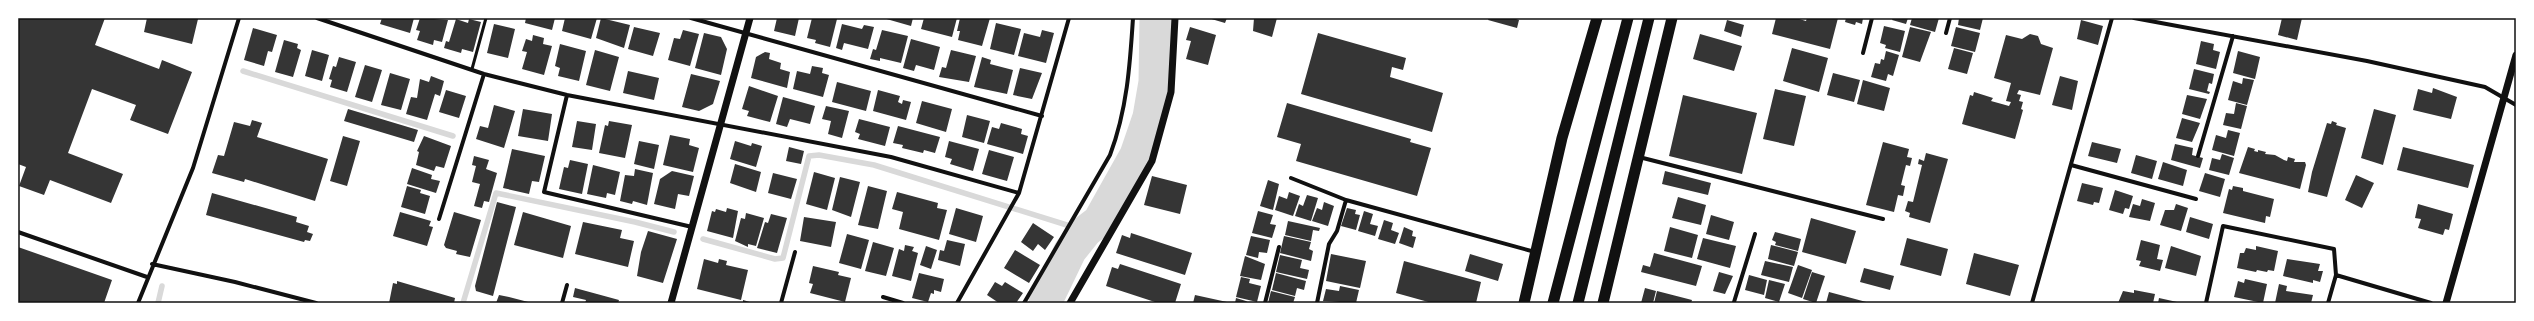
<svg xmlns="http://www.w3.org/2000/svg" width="2534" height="321" font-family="Arial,sans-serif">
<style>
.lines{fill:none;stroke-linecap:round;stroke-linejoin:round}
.stream{stroke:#d9d9d9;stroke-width:5.5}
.river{stroke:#d9d9d9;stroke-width:33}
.building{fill:#353535}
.service{stroke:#111;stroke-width:3}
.minor{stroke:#111;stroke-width:4}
.tertiary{stroke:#111;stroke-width:7}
.trunk{stroke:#111;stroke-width:11}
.neatline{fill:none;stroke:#111;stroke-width:1.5}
</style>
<rect width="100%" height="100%" fill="#fff"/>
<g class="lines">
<path class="stream" d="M 243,71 L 453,136
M 703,239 L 775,259 L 783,258 L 809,156 L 819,155 L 874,165 L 1086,231
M 158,303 L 162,286
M 463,303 L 496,193 L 635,222 L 674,232"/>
<path class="river" d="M 1045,303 L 1070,251 L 1086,231 L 1099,221 L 1136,155 L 1149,117 L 1155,82 L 1156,18"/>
</g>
<path class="building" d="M 18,18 L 105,18 L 95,45 L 159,69 L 162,60 L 192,72 L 168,134 L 130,120 L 136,105 L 92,89 L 68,153 L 123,174 L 111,203 L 50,180 L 44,195 L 19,186 L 26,167 L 18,164 Z
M 147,18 L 198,19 L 192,44 L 144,32 Z
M 382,18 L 414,18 L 410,33 L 380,24 Z
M 420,18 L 448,20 L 442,42 L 434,40 L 433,45 L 417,40 L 420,31 L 416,30 Z
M 526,18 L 555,18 L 552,30 L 525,23 Z
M 565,18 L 597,18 L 591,39 L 562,31 Z
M 601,18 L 630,25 L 624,48 L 596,38 Z
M 777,18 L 799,18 L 795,36 L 774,31 Z
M 812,18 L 837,19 L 830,47 L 815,43 L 816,40 L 807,38 Z
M 883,18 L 913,18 L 911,26 Z
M 924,18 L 957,18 L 952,37 L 921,29 Z
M 960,18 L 990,18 L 982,46 L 958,40 L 960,31 L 957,31 Z
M 1208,18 L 1227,18 L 1225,23 Z
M 1254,18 L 1277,18 L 1272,37 L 1253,31 Z
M 1489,18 L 1513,18 L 1519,20 L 1517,28 L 1488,20 Z
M 1776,18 L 1796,18 L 1806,21 L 1807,18 L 1838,18 L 1830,49 L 1772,34 Z
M 1846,18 L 1863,18 L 1862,24 L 1856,22 L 1855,25 L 1845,22 Z
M 1893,18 L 1908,18 L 1906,24 L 1892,20 Z
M 1912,18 L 1939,18 L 1935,32 L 1910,25 Z
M 1959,18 L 1983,18 L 1980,30 L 1958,25 Z
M 2282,18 L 2302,18 L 2297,40 L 2278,35 Z
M 456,19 L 468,23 L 469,19 L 481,22 L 473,52 L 462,49 L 461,53 L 444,48 L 446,41 L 449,42 Z
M 1727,20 L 1744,25 L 1741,37 L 1724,31 Z
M 2081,20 L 2103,26 L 2098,45 L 2077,39 Z
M 996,23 L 1021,29 L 1014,55 L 990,49 Z
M 494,24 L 515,29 L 508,58 L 487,53 Z
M 842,24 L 862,29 L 864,25 L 874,27 L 868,49 L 844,43 L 842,50 L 836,48 Z
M 1884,26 L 1905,31 L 1900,52 L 1885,48 L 1886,45 L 1880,43 Z
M 634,27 L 660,33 L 653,56 L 628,49 Z
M 1190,27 L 1216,35 L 1208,65 L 1186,59 L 1191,41 L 1186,40 Z
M 1910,27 L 1931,32 L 1920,62 L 1902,57 Z
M 1956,27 L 1980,33 L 1975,52 L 1951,46 Z
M 253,28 L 277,35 L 272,52 L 268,51 L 264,66 L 244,60 Z
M 683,30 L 699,34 L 690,66 L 668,60 L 674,38 L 680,39 Z
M 882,30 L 908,36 L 901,63 L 880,58 L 880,61 L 870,59 L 873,49 L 876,50 Z
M 1042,30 L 1054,33 L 1046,63 L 1018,56 L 1024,33 L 1040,37 Z
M 704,33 L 721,37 L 727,49 L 721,75 L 695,68 Z
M 1318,33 L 1406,58 L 1403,70 L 1392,67 L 1390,77 L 1443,93 L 1432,132 L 1301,94 Z
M 1700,34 L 1742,46 L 1734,71 L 1693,59 Z
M 2030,34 L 2038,36 L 2041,44 L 2053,48 L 2040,95 L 2019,90 L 2017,94 L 2021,95 L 2019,101 L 2023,102 L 2021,109 L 2023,110 L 2015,139 L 1962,124 L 1970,95 L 1973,96 L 1974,92 L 1993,98 L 1991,101 L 2009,106 L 2011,102 L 2006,101 L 2011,83 L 1994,78 L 2006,35 L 2022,39 Z
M 533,35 L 544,38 L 543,44 L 552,46 L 544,75 L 522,69 L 527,52 L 522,51 L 526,39 L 532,41 Z
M 911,39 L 940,47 L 934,70 L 916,65 L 914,71 L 903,68 Z
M 284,40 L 298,44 L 297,48 L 301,50 L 293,77 L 275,72 Z
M 2201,41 L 2214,44 L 2213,50 L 2220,52 L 2216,69 L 2196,64 Z
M 560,44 L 586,51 L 579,81 L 558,76 L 560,68 L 555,66 Z
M 1792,48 L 1828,58 L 1819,92 L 1783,81 Z
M 1954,48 L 1973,53 L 1967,74 L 1948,69 Z
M 312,50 L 329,55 L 322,81 L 305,76 Z
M 595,50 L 619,57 L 610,91 L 586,85 Z
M 951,50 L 976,56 L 969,82 L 939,77 L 942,67 L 946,68 Z
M 1886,51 L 1899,55 L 1893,76 L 1888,74 L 1886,81 L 1871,77 L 1875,63 L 1880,64 L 1881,59 L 1884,60 Z
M 2238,51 L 2260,57 L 2255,79 L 2233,73 Z
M 765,52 L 770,53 L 769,59 L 781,63 L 780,69 L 790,72 L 787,88 L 751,78 L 756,57 Z
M 339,57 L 356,62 L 347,92 L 330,87 L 332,80 L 329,79 L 333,66 L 336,67 Z
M 982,57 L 991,60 L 990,64 L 1013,70 L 1007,94 L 974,87 Z
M 365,65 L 382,70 L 372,102 L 355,97 Z
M 812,66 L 823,68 L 822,73 L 829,75 L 823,97 L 793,89 L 797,71 L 810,74 Z
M 1020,68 L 1042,73 L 1032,99 L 1013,95 Z
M 2194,69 L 2214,74 L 2212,84 L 2209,83 L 2207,91 L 2210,92 L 2209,94 L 2189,89 Z
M 628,71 L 659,78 L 654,100 L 623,93 Z
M 390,73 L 410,79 L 401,110 L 381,105 Z
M 1833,73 L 1860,80 L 1854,102 L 1827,95 Z
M 691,74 L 720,81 L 713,104 L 699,111 L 682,107 Z
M 431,76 L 444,81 L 440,96 L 435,94 L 427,120 L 406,114 L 411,97 L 417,98 L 420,79 L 429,82 Z
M 2060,76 L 2078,81 L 2072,110 L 2052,105 Z
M 2243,78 L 2254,80 L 2247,105 L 2228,100 L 2233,81 L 2242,84 Z
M 1863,80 L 1890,88 L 1884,111 L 1857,104 Z
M 837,82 L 871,91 L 866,111 L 832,102 Z
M 749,86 L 778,96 L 770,122 L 747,116 L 749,111 L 742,109 Z
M 2433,88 L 2457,97 L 2451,119 L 2413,110 L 2418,89 L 2432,93 Z
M 1775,89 L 1806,96 L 1794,146 L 1763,139 Z
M 446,90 L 466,96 L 459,118 L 439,112 Z
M 878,90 L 900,96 L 898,102 L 902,104 L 903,100 L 911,102 L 906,120 L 873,111 Z
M 1683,95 L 1757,113 L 1742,174 L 1669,156 Z
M 2187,95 L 2207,99 L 2200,119 L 2182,114 Z
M 783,97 L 815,106 L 810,124 L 790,119 L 787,127 L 776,124 Z
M 922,101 L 952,109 L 946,132 L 916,123 Z
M 1287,103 L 1411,139 L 1410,142 L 1431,148 L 1417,196 L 1296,161 L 1301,144 L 1277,137 Z
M 2236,103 L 2247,106 L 2241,129 L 2223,125 L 2226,113 L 2234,114 Z
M 494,105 L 515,111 L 504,148 L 476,139 L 480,126 L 488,128 Z
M 826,106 L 849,111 L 842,138 L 828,134 L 831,121 L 822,119 Z
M 348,109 L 418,130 L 414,142 L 344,121 Z
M 523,109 L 552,114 L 548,141 L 518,136 Z
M 2374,109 L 2396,115 L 2383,165 L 2361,158 Z
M 967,115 L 990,121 L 984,143 L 962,137 Z
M 2182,118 L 2200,123 L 2192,142 L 2176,138 Z
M 859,119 L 890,127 L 885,146 L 858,139 L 860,134 L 855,132 Z
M 252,120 L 262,123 L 257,137 L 328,159 L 315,201 L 245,179 L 244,182 L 212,173 L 218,155 L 224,156 L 234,122 L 250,126 Z
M 577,121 L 596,124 L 592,150 L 572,147 Z
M 609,121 L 632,125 L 625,158 L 599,153 L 605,125 L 608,126 Z
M 2332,121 L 2337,123 L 2336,125 L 2346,128 L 2327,197 L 2308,192 L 2312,172 L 2327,123 L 2331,124 Z
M 1001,123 L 1022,129 L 1021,134 L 1028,136 L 1023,154 L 987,144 L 992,127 L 999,129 Z
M 898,126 L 940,137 L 935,153 L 924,150 L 923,153 L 902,148 L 903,145 L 893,143 Z
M 2228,130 L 2240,133 L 2234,156 L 2212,150 L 2216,135 L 2226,138 Z
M 670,135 L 690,139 L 689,145 L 699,148 L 693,172 L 663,165 Z
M 343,136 L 360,141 L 347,186 L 330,181 Z
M 424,136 L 451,146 L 444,168 L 436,166 L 434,171 L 416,165 L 419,152 L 417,151 Z
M 639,141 L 659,145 L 654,169 L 634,164 Z
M 735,141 L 751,146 L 752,143 L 762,146 L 756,167 L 730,159 Z
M 949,141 L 979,149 L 973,171 L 950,164 L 952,159 L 945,157 Z
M 1883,142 L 1909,149 L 1907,157 L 1912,158 L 1910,166 L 1906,165 L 1901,185 L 1905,186 L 1903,196 L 1898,195 L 1894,212 L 1866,205 Z
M 2092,142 L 2121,149 L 2117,163 L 2088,156 Z
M 2175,144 L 2193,148 L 2192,155 L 2203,158 L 2200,168 L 2171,160 Z
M 789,147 L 804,151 L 801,164 L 786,161 Z
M 2248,147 L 2255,149 L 2254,151 L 2258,152 L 2258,150 L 2266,152 L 2265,154 L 2275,155 L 2284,160 L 2287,161 L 2288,157 L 2295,159 L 2294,162 L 2305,162 L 2306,165 L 2300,189 L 2239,173 Z
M 2403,147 L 2474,165 L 2468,188 L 2397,170 Z
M 512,149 L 545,156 L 539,182 L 532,181 L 529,194 L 503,188 Z
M 989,150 L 1014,157 L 1007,181 L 982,174 Z
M 1926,153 L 1948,159 L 1930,223 L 1909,217 L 1910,213 L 1905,211 L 1908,201 L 1913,202 L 1922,165 L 1918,164 L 1919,159 L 1924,161 Z
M 2222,154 L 2234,158 L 2229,175 L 2209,170 L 2212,158 L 2220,160 Z
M 2136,155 L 2157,161 L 2152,179 L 2131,173 Z
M 474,156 L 489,160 L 486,169 L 497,173 L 489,202 L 484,201 L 482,208 L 474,206 L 480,184 L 472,182 L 476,166 L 472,165 Z
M 570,160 L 588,164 L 582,194 L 559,189 L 564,167 L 568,168 Z
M 2163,162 L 2187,170 L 2183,186 L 2158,179 Z
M 735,164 L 761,172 L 756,192 L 730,183 Z
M 593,165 L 620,172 L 615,195 L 607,193 L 606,198 L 587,194 Z
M 412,168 L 432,175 L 431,179 L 440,181 L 436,193 L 407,184 Z
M 635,169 L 653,173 L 647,205 L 633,201 L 632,204 L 620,201 L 625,175 L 634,176 Z
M 672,171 L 694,176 L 689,196 L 678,194 L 675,209 L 654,204 L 660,179 Z
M 1665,171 L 1711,183 L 1708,195 L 1662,184 Z
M 814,172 L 835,178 L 827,210 L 806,204 Z
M 773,173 L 797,179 L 791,199 L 768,193 Z
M 2205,173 L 2225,179 L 2220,197 L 2199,191 Z
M 2356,175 L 2374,183 L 2362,208 L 2345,200 Z
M 1152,176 L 1187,185 L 1180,214 L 1144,205 Z
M 840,177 L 860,182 L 851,217 L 832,210 Z
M 1268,180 L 1279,184 L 1273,210 L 1260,206 Z
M 2082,183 L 2103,188 L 2099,203 L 2094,202 L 2093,205 L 2077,201 Z
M 407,186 L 421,190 L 420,193 L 430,196 L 425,214 L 401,207 Z
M 868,186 L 887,191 L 878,229 L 858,225 Z
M 2233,186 L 2243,188 L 2243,191 L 2274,199 L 2270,217 L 2266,216 L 2265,223 L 2223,213 L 2229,189 L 2232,190 Z
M 2115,190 L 2133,196 L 2129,209 L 2125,208 L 2123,214 L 2109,210 Z
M 897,192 L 938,203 L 937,208 L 947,210 L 939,240 L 899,229 L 903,212 L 892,209 Z
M 1289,192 L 1300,196 L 1293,216 L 1275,210 L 1279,196 L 1287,199 Z
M 212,193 L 297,217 L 296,222 L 309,226 L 307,232 L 313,234 L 310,241 L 305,240 L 304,242 L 206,215 Z
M 1307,195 L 1318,198 L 1311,221 L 1295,216 L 1299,204 L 1303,206 Z
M 1678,197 L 1706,205 L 1701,225 L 1672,218 Z
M 2142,199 L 2155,203 L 2150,221 L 2129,217 L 2133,204 L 2140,206 Z
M 497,202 L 516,207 L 493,296 L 476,291 L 475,286 Z
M 1324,202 L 1334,206 L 1328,226 L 1312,221 L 1317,208 L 1322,210 Z
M 2176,204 L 2188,208 L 2181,231 L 2160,225 L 2165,210 L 2174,210 Z
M 2418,204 L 2453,214 L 2449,230 L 2445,229 L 2443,235 L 2418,228 L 2421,219 L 2415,218 Z
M 727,208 L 738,211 L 733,238 L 707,231 L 712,211 L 715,212 L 716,209 L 726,212 Z
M 956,208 L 983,216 L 976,242 L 949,234 Z
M 1347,208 L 1356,210 L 1355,214 L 1360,215 L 1356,230 L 1341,226 Z
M 1258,211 L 1273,215 L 1270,224 L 1276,225 L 1272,238 L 1252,233 Z
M 1364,211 L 1373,214 L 1370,224 L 1378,226 L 1375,236 L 1358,231 Z
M 400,212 L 431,221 L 429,226 L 433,227 L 427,246 L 393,236 Z
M 454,212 L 481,220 L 470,257 L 456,254 L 457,251 L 446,248 L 444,245 Z
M 523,212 L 571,226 L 563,258 L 514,245 Z
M 746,213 L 764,218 L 756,246 L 748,244 L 748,247 L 735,241 L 741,218 L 745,219 Z
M 771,214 L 787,218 L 777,253 L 757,248 L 765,222 L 768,223 Z
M 1711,215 L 1734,222 L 1729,240 L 1706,234 Z
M 804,217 L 836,222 L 831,247 L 800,241 Z
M 2190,217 L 2213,224 L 2209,239 L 2186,232 Z
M 1811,218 L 1856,231 L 1846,264 L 1802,252 Z
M 1384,220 L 1393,223 L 1391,230 L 1399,233 L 1395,244 L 1378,239 Z
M 1288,221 L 1320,228 L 1319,231 L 1313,230 L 1311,241 L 1285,235 Z
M 583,222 L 622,230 L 620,238 L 634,241 L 628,267 L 575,254 Z
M 1033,223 L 1054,237 L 1045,250 L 1038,244 L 1033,251 L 1021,242 Z
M 1404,227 L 1413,231 L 1412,236 L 1416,237 L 1413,248 L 1399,243 Z
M 1670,227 L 1698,235 L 1692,258 L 1664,251 Z
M 648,231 L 677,239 L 663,283 L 637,276 L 641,252 Z
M 1775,232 L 1801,239 L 1798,251 L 1775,245 L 1776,242 L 1772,240 Z
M 1131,233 L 1192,253 L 1185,275 L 1116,253 L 1122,235 L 1130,238 Z
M 847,234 L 869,240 L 861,269 L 839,263 Z
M 1251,236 L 1270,240 L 1267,253 L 1259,252 L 1258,258 L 1246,255 Z
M 1284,236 L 1311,242 L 1309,249 L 1313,251 L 1311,261 L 1280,253 Z
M 1703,238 L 1736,246 L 1730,268 L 1697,259 Z
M 1907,238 L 1948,249 L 1941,276 L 1900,265 Z
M 947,240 L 965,244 L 960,266 L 938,260 L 940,250 L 944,251 Z
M 2141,240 L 2160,245 L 2157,259 L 2163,260 L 2160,271 L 2139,266 L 2141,261 L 2136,260 Z
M 873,242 L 894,248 L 886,276 L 865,271 Z
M 905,245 L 914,247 L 912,251 L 918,253 L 911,281 L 892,276 L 899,249 L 904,251 Z
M 1771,245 L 1798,252 L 1794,266 L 1768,259 Z
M 926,246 L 937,250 L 931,269 L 920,265 Z
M 2171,246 L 2201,256 L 2196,276 L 2165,268 Z
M 2256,246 L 2278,251 L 2274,271 L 2268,270 L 2267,272 L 2257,270 L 2256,272 L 2237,268 L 2240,253 L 2244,253 L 2246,248 L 2256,250 Z
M 18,247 L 112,280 L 104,303 L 18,303 Z
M 1015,250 L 1040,265 L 1029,283 L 1004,268 Z
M 1654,253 L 1702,266 L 1696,286 L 1641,272 L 1643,265 L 1650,267 Z
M 1974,253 L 2019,265 L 2010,296 L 1966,284 Z
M 1331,254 L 1366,261 L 1360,288 L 1326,281 Z
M 1470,254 L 1503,264 L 1498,281 L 1465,271 Z
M 1280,255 L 1302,260 L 1300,268 L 1309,270 L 1307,279 L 1276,272 Z
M 1245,256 L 1265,264 L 1261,280 L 1240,276 Z
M 704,259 L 718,263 L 719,259 L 727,261 L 726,265 L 748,270 L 741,300 L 697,289 Z
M 2287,259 L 2320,264 L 2318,271 L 2323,271 L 2320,282 L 2313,280 L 2313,283 L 2283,276 Z
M 1404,261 L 1481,282 L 1476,303 L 1432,303 L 1396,293 Z
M 1765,261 L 1793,267 L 1789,282 L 1761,275 Z
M 1120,264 L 1181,284 L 1175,303 L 1158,303 L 1106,286 L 1112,267 L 1118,269 Z
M 1798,265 L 1812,270 L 1802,298 L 1788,293 Z
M 813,266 L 839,272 L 838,275 L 851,278 L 845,302 L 810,293 L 813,284 L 809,283 Z
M 1864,268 L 1894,276 L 1890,290 L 1860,282 Z
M 1719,272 L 1733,276 L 1725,294 L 1713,291 Z
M 1812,272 L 1825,276 L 1816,303 L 1803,299 Z
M 919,273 L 944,279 L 941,292 L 934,290 L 934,294 L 931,293 L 928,302 L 912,298 Z
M 1276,273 L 1306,281 L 1304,290 L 1297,288 L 1295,296 L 1272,290 Z
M 1749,275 L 1767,280 L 1764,295 L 1745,290 Z
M 1241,277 L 1250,279 L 1249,283 L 1261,286 L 1257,302 L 1236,297 Z
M 2245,279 L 2267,284 L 2263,303 L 2234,297 L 2238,281 L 2244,283 Z
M 1769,280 L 1785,284 L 1779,302 L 1765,298 Z
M 397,281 L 455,298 L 454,303 L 389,303 L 393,283 L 397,284 Z
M 995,282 L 1002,286 L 1005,282 L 1023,293 L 1016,303 L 999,303 L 987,295 Z
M 2279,284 L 2287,286 L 2286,291 L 2313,295 L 2311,303 L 2275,303 Z
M 1340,286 L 1359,290 L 1356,303 L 1323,301 L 1326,289 L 1339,291 Z
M 575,288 L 619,300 L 618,303 L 585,303 L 586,300 L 573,297 Z
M 1645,288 L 1656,291 L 1653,303 L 1641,303 Z
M 2134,290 L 2155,294 L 2153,303 L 2118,303 L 2123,291 L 2134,293 Z
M 1271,291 L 1295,297 L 1293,303 L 1268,303 Z
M 1657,291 L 1692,300 L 1691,303 L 1654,303 Z
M 1829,292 L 1870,303 L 1826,303 Z
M 499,295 L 509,297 L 532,303 L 496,303 Z
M 1195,295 L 1227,302 L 1227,303 L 1193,303 Z
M 1236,298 L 1246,301 L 1249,303 L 1235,303 Z
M 2159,298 L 2177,302 L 2177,303 L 2158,303 Z
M 743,300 L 753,303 L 743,303 Z"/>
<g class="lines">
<path class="service" d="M 472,69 L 486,18"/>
<path class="minor" d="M 317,18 L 484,74 L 567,95 L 891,157 L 1019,193
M 691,18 L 1042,116
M 2134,18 L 2367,61 L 2485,87 L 2516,105
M 1946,33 L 1950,18
M 1863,53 L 1872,18
M 567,95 L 544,192 L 692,227
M 2198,156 L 2233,36
M 1639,157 L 1883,219
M 2071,165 L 2196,199
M 1291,178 L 1346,200 L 1535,252
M 439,219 L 484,74
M 18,232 L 147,277
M 152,264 L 235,282 L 316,303
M 2336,275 L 2431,303
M 883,297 L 903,303
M 1734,302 L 1755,234
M 138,303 L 193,168 L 239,18
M 562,303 L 567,285
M 781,303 L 795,252
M 957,303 L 1019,193 L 1069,18
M 1024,303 L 1110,155 C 1127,110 1130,65 1133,18
M 1265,303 L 1279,247
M 1317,303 L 1329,244 L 1337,231 L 1346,200
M 2032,303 L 2112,18
M 2206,303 L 2223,226 L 2334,249 L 2336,275 L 2328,303"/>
<path class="tertiary" d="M 671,303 L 750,18
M 1070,303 L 1152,161 L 1171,92 L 1175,18
M 2446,303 L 2516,55"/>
<path class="trunk" d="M 1524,303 L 1562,138 L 1597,18
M 1553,303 L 1628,18
M 1578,303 L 1649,18
M 1603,303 L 1672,18"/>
</g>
<rect width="2534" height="321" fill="none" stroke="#ffffff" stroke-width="38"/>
<rect x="19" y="19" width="2496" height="283" class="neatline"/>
</svg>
